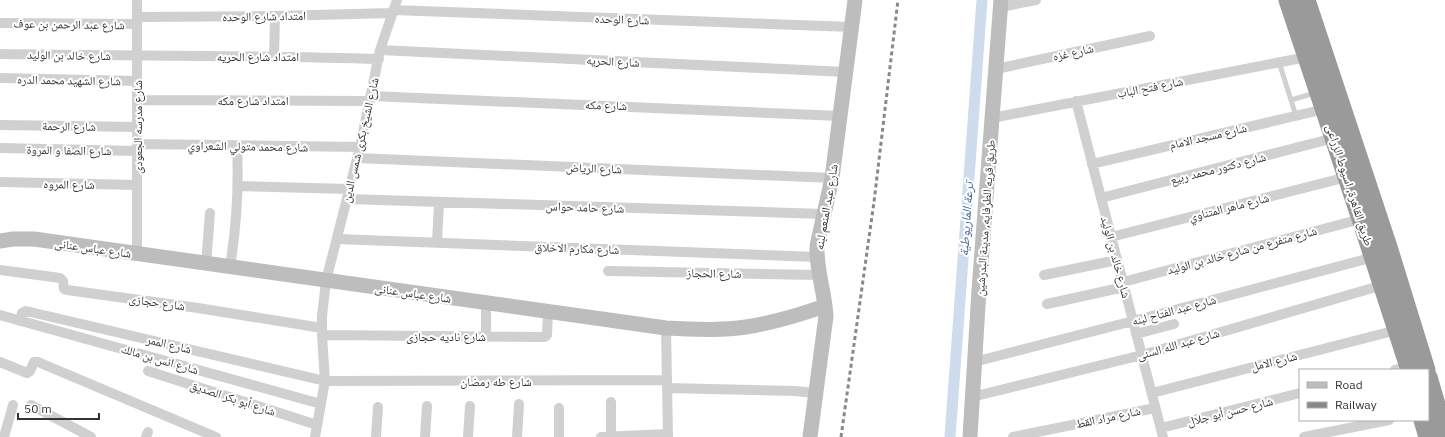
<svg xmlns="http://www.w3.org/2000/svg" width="1445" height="437" font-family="'IBM Plex Sans','Noto Naskh Arabic',sans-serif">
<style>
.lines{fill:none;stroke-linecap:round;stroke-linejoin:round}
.canal{stroke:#cfdcee;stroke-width:11}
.lane{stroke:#d0d0d0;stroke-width:5}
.street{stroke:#d0d0d0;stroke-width:10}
.secondary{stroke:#bdbdbd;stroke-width:15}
.highway{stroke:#9a9a9a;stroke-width:19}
.rail{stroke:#888;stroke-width:3;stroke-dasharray:4 3;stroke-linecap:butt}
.labels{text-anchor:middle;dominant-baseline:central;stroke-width:4;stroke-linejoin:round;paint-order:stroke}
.street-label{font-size:12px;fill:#333;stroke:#fff}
.water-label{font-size:13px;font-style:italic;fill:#3f6597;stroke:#fff}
</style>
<rect width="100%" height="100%" fill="#fff"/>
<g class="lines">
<path class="canal" d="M 950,437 L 982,0"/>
<path class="lane" d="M 1279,62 L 1296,116
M 1291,100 L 1315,93"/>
<path class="street" d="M 1001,7 L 1036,0
M 393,10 L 852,27
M 137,17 L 275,16 L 392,13
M 0,23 L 137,24
M 380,50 L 846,72
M 0,54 C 126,56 253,55 379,59
M 274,56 L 275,16
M 996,69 L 1150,36
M 0,78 L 137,81
M 371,96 L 840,116
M 137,100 L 370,101
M 1076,101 L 1163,437
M 992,118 L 1307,57
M 0,125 L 137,127
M 137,144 L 360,147
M 0,148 L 137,151
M 357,158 L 832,178
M 1092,164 L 1325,109
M 0,182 L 137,185
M 239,186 L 349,189
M 1101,198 L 1334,138
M 347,199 L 824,214
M 1111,237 L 1347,177
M 337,239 L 817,257
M 437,242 L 439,203
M 137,254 L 137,0
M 206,264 L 210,213
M 230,267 C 237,224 239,189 237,146
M 0,270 L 60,278 L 63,281 L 64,289 L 67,290 L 198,308 L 322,328
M 608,271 L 820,275
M 1044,275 L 1117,260
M 1123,282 L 1361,219
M 486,303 L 486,336
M 1047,304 L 1124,287
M 0,315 L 321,404
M 20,321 L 22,313 L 26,311 L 325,381 L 667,380
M 666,328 L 668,437
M 1136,334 L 1174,324
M 322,335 L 545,337 L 547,335 L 548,312
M 0,362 L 27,373 L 30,371 L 34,362 L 38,362 L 216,437
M 974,362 L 1133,321 L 1374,257
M 1395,370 L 1409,367
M 148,371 L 317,425
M 667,388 L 795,391 L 815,393
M 1152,393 L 1397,330
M 972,397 L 1142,355 L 1383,285
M 31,405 L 91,437
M 1161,428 L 1300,393
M 4,437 L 13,405
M 146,437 L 148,432
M 315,437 L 325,381 L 322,335 L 322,316 L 326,281 L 360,147 L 380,50 L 397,0
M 376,437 L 378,407
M 425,437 L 427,406
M 468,437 L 470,406
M 517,437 L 519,404
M 559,437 L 559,408
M 601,437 L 668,434
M 611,437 L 611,402
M 1013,437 L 1155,408
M 1304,437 L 1389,420"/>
<path class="secondary" d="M 0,241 L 13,239 L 34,239 L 666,328 C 693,329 719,331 746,327 C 773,323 799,315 825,306
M 810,437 L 826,316 C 825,293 816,270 817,246 L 832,178 L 855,0
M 970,437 L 979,290 L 1001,0"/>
<path class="highway" d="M 1288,0 L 1361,219 L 1410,370
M 1306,0 L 1388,247 L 1426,370
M 1428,377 L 1445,435
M 1423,420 L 1428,437"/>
<path class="rail" d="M 841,437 L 874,202 L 898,0"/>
</g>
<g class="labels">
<g class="street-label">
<text transform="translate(264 16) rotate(-1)">امتداد شارع الوحده</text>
<text transform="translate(622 19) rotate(2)">شارع الوحده</text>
<text transform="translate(69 24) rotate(1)">شارع عبد الرحمن بن عوف</text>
<text transform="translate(1073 52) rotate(-12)">شارع غزه</text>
<text transform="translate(69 55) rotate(1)">شارع خالد بن الوليد</text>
<text x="258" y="56">امتداد شارع الحريه</text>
<text transform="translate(613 61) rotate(3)">شارع الحريه</text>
<text transform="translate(69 80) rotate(1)">شارع الشهيد محمد الدره</text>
<text transform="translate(1150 87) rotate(-11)">شارع فتح الباب</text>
<text x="253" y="100">امتداد شارع مكه</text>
<text transform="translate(606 105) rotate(2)">شارع مكه</text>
<text transform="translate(69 126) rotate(1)">شارع الرحمة</text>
<text transform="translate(137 127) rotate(-90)">شارع مدرسه الجعودى</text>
<text transform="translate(1208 136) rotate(-13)">شارع مسجد الامام</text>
<text transform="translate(360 140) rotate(-77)">شارع الشيخ بكرى شمس الدين</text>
<text transform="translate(248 146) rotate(1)">شارع محمد متولي الشعراوي</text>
<text transform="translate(69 150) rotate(1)">شارع الصفا و المروة</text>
<text transform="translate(594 168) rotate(2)">شارع الرياض</text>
<text transform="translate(1218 168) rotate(-14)">شارع دكتور محمد ربيع</text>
<text transform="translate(69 184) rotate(1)">شارع المروه</text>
<text transform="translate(1350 185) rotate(72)">طريق القاهرة, اسيوط الزراعى</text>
<text transform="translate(585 207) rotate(2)">شارع حامد حواس</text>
<text transform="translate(826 207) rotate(-80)">شارع عبد المنعم لبنه</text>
<text transform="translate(1229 207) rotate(-14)">شارع ماهر المتناوي</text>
<text transform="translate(985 218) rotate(-86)">طريق قريه الطرفايه, مدينة البدرشين</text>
<text transform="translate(93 248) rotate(8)">شارع عباس عنانى</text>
<text transform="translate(577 248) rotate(2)">شارع مكارم الاخلاق</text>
<text transform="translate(1242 250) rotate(-15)">شارع متفرع من شارع خالد بن الوليد</text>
<text transform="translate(1116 257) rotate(75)">شارع خالد بن الوليد</text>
<text transform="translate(714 273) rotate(1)">شارع الحجاز</text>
<text transform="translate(413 293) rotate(8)">شارع عباس عنانى</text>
<text transform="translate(157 302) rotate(8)">شارع حجازى</text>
<text transform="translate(1174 310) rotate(-15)">شارع عبد الفتاح لبنه</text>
<text x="446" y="336">شارع ناديه حجازى</text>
<text transform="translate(169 344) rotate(13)">شارع الممر</text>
<text transform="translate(1178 344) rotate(-16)">شارع عبد الله السنى</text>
<text transform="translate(160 359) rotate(16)">شارع انس بن مالك</text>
<text transform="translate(1274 361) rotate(-14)">شارع الامل</text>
<text x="496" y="381">شارع طه رمضان</text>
<text transform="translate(233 398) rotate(18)">شارع أبو بكر الصديق</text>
<text transform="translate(1230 411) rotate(-14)">شارع حسن أبو جلال</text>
<text transform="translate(1108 417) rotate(-12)">شارع مراد القط</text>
</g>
<g class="water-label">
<text transform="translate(966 219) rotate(-86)">ترعة الماريوطية</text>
</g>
</g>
<rect x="1299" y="369" width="130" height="52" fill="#ffffff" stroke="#adadad"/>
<rect x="1307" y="382" width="20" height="6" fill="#bdbdbd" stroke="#adadad"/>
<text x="1335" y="389" font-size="12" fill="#333333">Road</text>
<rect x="1307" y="402" width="20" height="6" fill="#888888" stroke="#adadad"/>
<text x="1335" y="409" font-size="12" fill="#333333">Railway</text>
<path d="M18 413v6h81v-6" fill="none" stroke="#333333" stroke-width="2"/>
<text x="24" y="413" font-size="12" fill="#333333" stroke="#ffffff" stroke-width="3" paint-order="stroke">50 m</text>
</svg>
